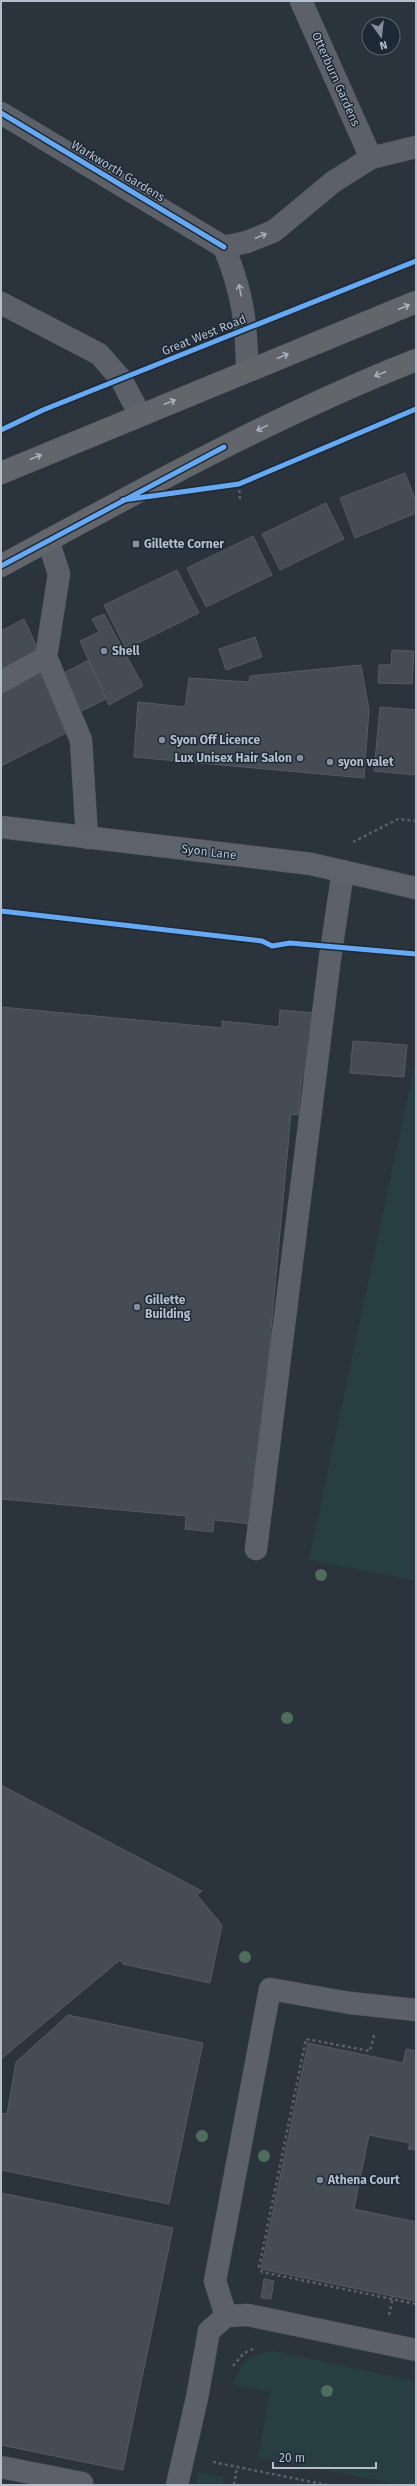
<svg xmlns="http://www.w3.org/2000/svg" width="417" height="2486" font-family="'Fira Sans',sans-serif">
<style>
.green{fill:#273f43}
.building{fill:#454c54;stroke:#535a63}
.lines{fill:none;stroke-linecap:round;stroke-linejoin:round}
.minor-casing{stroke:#494f56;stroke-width:23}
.major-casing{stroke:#494f58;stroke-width:23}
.highway-casing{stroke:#484f57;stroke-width:23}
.path{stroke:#596066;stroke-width:2.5;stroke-dasharray:3 3;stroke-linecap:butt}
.minor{stroke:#5c6169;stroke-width:22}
.major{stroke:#5e636b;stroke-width:22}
.highway{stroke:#626569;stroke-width:22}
.cycleway-casing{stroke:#1d2937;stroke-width:8}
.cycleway{stroke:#66a8f1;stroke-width:5}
.tree{fill:#4e6e5b}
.oneway{stroke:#a3acb8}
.oneway2{stroke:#a9b2bd}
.poi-dot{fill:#858e9a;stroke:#1d2937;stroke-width:1.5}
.labels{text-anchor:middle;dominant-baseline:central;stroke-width:3;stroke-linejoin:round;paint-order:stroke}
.street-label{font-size:12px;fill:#b5bfcc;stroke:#1d2937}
.poi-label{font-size:12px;font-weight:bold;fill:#b5bfcc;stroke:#1d2937;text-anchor:start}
</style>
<rect width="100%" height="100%" fill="#2b333c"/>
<path class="green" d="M 416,1058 L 416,1581 L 309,1560 Z
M 274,2351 L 416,2381 L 416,2485 L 402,2485 L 258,2457 L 270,2392 L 233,2385 C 239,2363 251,2353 274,2351 Z
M 198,2472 L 223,2477 L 224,2485 L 196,2485 Z"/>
<path class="building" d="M 405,473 L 416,501 L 416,513 L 355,538 L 340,498 Z
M 326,503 L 344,539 L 280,570 L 262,534 Z
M 253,536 L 272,575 L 206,607 L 187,568 Z
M 177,570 L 199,613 L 126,649 L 104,605 Z
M 104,614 L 143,686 L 109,705 L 80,641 L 99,632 L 92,619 Z
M 24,619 L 52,679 L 89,660 L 106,699 L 71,716 L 76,728 L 1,766 L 1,631 Z
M 255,637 L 262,657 L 226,670 L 219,649 Z
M 392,650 L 414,651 L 412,684 L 378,683 L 379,665 L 391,665 Z
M 361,665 L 369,710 L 364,778 L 134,757 L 138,702 L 185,707 L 189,678 L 249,682 L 250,676 Z
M 380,707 L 416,710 L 416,775 L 374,771 Z
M 1,1007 L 222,1028 L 222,1021 L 279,1027 L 280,1010 L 314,1013 L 308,1076 L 302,1076 L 298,1115 L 291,1114 L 253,1524 L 214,1520 L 213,1532 L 185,1529 L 186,1516 L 1,1499 Z
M 353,1041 L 407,1045 L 404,1077 L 350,1073 Z
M 1,1785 L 202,1891 L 197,1895 L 222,1925 L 210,1983 L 123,1964 L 120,1960 L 1,2059 Z
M 68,2015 L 203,2043 L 169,2204 L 1,2170 L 1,2113 L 7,2114 L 16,2062 Z
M 308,2043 L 403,2063 L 406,2049 L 416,2051 L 416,2150 L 408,2149 L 410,2143 L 369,2135 L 354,2209 L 416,2222 L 416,2301 L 261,2269 Z
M 1,2193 L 173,2228 L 123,2470 L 1,2445 Z
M 264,2279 L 274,2281 L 271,2299 L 261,2298 Z"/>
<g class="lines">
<defs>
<path id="minor" d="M 301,1 L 371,158
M 1,113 L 224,247
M 224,247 L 247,242 L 274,231 L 333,182 L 371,158 L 416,147
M 224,247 C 242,291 247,323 247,370
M 1,303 L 99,354 L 121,379 L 140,415
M 46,657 L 81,740 L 87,838
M 1,682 L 46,657 L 59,574 L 48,540
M 256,1549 L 330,958 L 343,871
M 226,2316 L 215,2281 L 270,1989 L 350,2003 L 416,2010
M 1,2467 L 82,2483
M 177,2485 L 197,2398 L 209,2331 L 226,2316 L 248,2315 L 416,2350"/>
<path id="major" d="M 1,827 L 311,864 L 416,888"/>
<path id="highway" d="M 1,473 L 416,302
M 1,566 C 137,492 272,417 416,360"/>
</defs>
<use href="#minor" class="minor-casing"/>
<use href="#major" class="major-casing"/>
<use href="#highway" class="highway-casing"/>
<path class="path" d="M 239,484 L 240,500
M 353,842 L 398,819 L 416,821
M 374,2035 L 370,2051 L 306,2039 L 259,2267 L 262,2272 L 416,2304
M 389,2315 L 393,2296
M 233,2366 L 244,2353 L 255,2348
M 213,2462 L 327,2485
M 234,2485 L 237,2467"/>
<use href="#minor" class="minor"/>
<use href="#major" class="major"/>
<use href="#highway" class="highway"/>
<defs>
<path id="cycleway" d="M 1,113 L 224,247
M 1,430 L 43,410 L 416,261
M 123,500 L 239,484 L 416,409
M 1,566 L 224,447
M 1,911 L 262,941 L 272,946 L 290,943 L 416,954"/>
</defs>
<use href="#cycleway" class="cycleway-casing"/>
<use href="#cycleway" class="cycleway"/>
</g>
<g class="tree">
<circle cx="321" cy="1575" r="6"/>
<circle cx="287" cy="1718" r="6"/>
<circle cx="245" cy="1957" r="6"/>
<circle cx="202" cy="2136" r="6"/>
<circle cx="264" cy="2156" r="6"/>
<circle cx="327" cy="2391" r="6"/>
</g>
<defs><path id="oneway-shaft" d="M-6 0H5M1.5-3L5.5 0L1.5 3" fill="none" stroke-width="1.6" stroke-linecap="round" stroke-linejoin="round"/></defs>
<g class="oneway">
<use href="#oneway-shaft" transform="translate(261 236) rotate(-23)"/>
<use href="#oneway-shaft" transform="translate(240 290) rotate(-101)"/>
</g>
<g class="oneway2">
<use href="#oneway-shaft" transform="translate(404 307) rotate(-22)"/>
<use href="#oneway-shaft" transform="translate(283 356) rotate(-22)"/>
<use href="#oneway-shaft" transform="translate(380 374) rotate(158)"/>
<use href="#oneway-shaft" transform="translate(170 402) rotate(-22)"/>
<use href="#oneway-shaft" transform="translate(262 428) rotate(154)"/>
<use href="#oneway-shaft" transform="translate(36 457) rotate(-23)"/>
</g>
<g class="poi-dot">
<rect x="132" y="540" width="8" height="8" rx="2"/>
<circle cx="104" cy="651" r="4"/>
<circle cx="162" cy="740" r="4"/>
<circle cx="300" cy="758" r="4"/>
<circle cx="330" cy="762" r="4"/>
<circle cx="137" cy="1307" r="4"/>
<circle cx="320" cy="2180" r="4"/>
</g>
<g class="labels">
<g class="street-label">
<text transform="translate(336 79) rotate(66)">Otterburn Gardens</text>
<text transform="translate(118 171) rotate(31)">Warkworth Gardens</text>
<text transform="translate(204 335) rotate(-22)">Great West Road</text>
<text transform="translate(209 852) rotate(7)">Syon Lane</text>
</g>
<g class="poi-label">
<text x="144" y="544">Gillette Corner</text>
<text x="112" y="651">Shell</text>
<text x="170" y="740">Syon Off Licence</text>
<text x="292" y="758" text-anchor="end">Lux Unisex Hair Salon</text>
<text x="338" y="762">syon valet</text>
<text x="145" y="1300">Gillette<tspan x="145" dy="14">Building</tspan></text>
<text x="328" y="2180">Athena Court</text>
</g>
</g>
<rect width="417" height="2486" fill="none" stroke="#b5bfcc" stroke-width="4"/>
<g transform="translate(381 36) rotate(165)"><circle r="19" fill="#1d2937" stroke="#5a6573"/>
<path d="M0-3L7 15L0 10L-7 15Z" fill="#858e9a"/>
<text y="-6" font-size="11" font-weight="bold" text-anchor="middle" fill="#b5bfcc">N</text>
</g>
<path d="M273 2462v6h103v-6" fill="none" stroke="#b5bfcc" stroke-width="2"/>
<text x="279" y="2462" font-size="12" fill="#b5bfcc" stroke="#1d2937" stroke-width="3" paint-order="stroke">20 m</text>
</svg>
